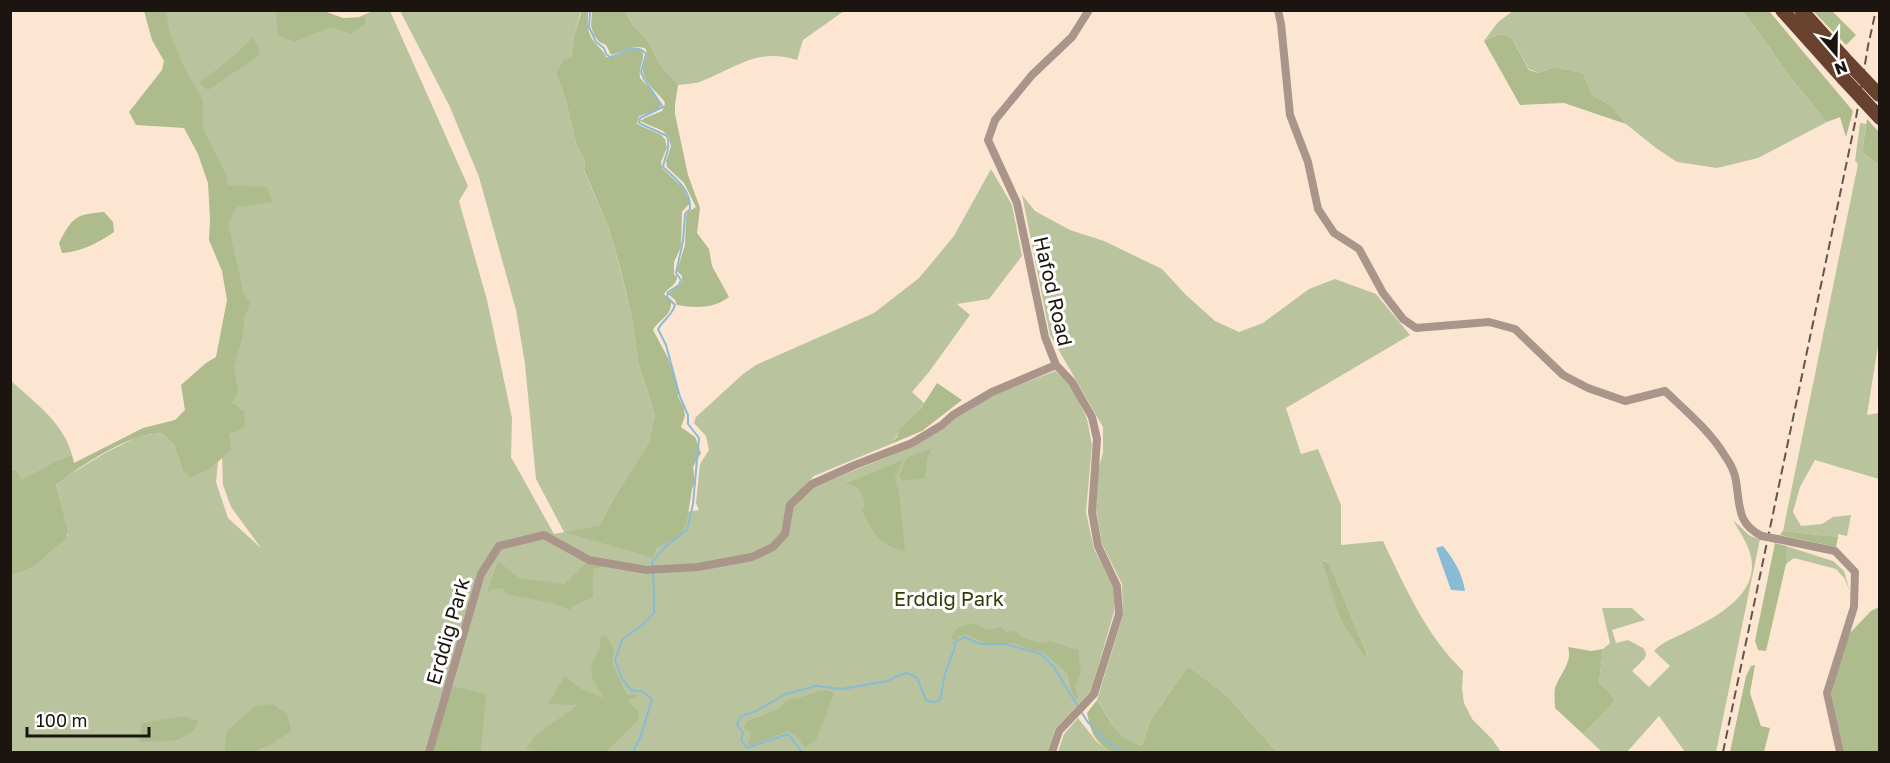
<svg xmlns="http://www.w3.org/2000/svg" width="1890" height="763" font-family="'Golos Text',sans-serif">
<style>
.green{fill:#b9c49e;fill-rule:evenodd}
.forest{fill:#aebb8d}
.water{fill:#89bbd6}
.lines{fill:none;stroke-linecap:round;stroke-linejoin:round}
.stream{stroke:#89bbd6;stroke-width:2}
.minor{stroke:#aa958a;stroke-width:8}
.trunk{stroke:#68422e;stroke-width:14}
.rail{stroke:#62554b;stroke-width:2;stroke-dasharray:9 4.5;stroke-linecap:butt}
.minor-bridge{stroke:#aa958a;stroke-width:8}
.trunk-bridge{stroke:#68422e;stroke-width:14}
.labels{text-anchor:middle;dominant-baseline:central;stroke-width:6;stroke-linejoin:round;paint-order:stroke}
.street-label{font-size:20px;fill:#1c140e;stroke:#fff}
.park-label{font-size:20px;fill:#333e07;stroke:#fff}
</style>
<rect width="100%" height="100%" fill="#fce6d2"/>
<path class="green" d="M 153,11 L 298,11 L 340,25 L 373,11 L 390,11 L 468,186 L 459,201 L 487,300 L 512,418 L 511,457 L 554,534 L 564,532 L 536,479 L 525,364 L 516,310 L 479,177 L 449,105 L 400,11 L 581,11 L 574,36 L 571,58 L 556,73 L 566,101 L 576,144 L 585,161 L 584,171 L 608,226 L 621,272 L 632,317 L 638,362 L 655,415 L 649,442 L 611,503 L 599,526 L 699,510 L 696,503 L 700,464 L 709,450 L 706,436 L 694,423 L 696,417 L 743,374 L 756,365 L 874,313 L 919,278 L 954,236 L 991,169 L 1012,205 L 1022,256 L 989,299 L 957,304 L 970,315 L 929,372 L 912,392 L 924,403 C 918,413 910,419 903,427 C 898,432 896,439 891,444 L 814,476 L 801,490 L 816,486 L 914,446 L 947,426 L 956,416 L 995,394 L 1055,371 L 1071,384 L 1087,419 L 1092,445 L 1086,512 L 1094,549 L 1115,587 L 1114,612 L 1091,691 L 1055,729 L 1048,752 L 11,752 L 11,576 L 35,566 L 68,535 L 56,483 L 105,453 L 139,436 L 162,433 L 174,445 L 183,471 L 210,469 L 218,462 L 216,482 L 228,518 L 261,548 L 231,507 L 223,485 L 221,425 L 237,330 L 216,200 Z
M 624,11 L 844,11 L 803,40 L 797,60 C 758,47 736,68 702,81 C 695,84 686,84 678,85 L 660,64 L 647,40 L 633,25 Z
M 1513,11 L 1741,11 L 1749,19 L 1790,77 L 1827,122 L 1758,158 L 1717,168 L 1677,162 L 1656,148 L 1626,124 L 1612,106 L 1592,95 L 1583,73 L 1554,67 L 1539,73 L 1529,69 L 1511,37 L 1499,34 L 1484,41 L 1498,22 Z
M 1860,123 L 1866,124 L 1862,152 L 1879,165 L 1880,333 L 1867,415 L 1879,413 L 1879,479 L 1815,460 L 1800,487 L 1793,512 L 1801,526 L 1822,524 L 1833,517 L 1851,515 L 1847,536 L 1838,534 L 1838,537 L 1783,531 L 1858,164 L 1855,161 Z
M 1022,195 L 1035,211 L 1070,230 L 1104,241 L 1162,269 L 1186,295 L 1215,321 L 1239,332 L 1263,323 L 1309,289 L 1335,279 L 1376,294 L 1410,335 L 1286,408 L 1301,454 L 1318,449 L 1341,505 L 1341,545 L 1383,541 C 1405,587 1426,635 1463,671 L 1462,689 L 1464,703 L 1472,719 L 1492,739 L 1501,752 L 1277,752 L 1226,695 L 1188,666 L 1150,721 L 1142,745 C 1117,740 1110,719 1097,700 L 1123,615 L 1122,584 L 1102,544 L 1096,510 L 1098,470 L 1103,453 L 1103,427 L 1050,335 ZM 1323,560 L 1329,563 L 1366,652 L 1367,660 L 1340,619 Z
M 10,380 C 34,402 64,423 72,455 L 52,463 L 22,479 L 17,469 L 11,471 Z
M 1733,520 L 1750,536 L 1760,539 L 1716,752 L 1685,752 L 1659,716 L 1627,752 L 1602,752 L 1583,734 L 1615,701 L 1610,693 L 1599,683 L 1603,649 L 1610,643 L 1602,608 L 1632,608 L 1645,620 L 1612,630 L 1616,643 L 1628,640 L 1643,648 L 1646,653 L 1645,658 L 1632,671 L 1649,687 L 1670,666 L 1654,651 C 1663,641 1675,638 1686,632 C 1716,617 1762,594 1750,553 C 1747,542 1739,531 1733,520 Z
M 1786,546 L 1833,561 L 1844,571 L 1850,592 L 1845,579 L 1836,569 L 1794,558 L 1786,564 Z
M 1078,718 L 1097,742 L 1111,752 L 1058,752 L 1064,734 Z"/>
<path class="forest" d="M 582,10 L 588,11 C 588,24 586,34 597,45 C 601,50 603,50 606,57 C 617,60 629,45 640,50 C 648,53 638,68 640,78 L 653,92 L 661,106 L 658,110 L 639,116 L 637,124 L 661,135 L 665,139 L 667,147 L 661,162 L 662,168 L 683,188 L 690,203 L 682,212 L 681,247 L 674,262 L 674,275 L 677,276 C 677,286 668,287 664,294 L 671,302 C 672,316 659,319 653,330 L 668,358 L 678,388 L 678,397 L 684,408 L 685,416 L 681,427 L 695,437 L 701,453 L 693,467 L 695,482 L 692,489 L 688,514 L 684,530 L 676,538 L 656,548 L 653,558 L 564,532 L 599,526 L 611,503 L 649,442 L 655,415 L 638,362 L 632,317 L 621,271 L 608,226 L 584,170 L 585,161 L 576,144 L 566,101 L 556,73 L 563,61 L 571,58 L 574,36 Z
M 144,11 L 166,11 L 169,30 L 183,65 L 203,101 L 203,129 L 226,174 L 228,185 L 267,187 L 272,202 L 237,207 L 228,223 L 244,295 L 250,303 L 244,319 L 243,334 L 234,367 L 238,391 L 232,403 L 244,411 L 245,427 L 229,434 L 231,450 L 210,469 L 191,477 L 183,471 L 174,445 L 162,433 C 155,434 146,434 139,437 C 112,445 79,468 56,484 L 68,532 L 66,538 L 35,566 L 11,576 L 11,471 L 17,469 L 22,479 L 52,463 L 72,455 L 74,463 L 143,428 L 175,420 L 185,410 L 181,385 L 206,363 L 216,357 L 227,300 L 222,271 L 209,240 L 210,219 L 208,183 L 198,154 L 184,128 L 136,125 L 129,112 L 162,70 L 164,61 L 152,40 Z
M 280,11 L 324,11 L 343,18 L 365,17 L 365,24 L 351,34 L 331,27 L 294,42 L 278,35 L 276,13 Z
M 592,11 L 624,11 L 633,25 L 647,40 L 660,64 L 678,85 L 675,105 L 675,114 L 688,175 L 700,208 L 697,233 L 709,249 L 712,266 L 729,297 C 713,309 696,308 677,305 L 675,300 L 668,294 L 682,282 L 682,276 L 677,271 L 685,245 L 686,216 L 688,212 L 696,207 L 684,183 L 667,167 L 666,161 L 671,146 L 668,136 L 663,131 L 640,121 L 645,118 L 662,111 L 665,104 L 664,101 C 657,92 641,80 643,68 C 644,60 648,57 646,49 C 634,43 622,52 611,55 L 606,45 L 599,42 L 594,35 L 591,26 Z
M 1741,11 L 1769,11 L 1853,111 L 1846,137 L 1840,117 L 1827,122 L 1790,77 L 1749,19 Z
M 1813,11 L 1832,11 L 1856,35 L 1846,45 Z
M 1499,34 L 1511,37 L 1529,70 L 1539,73 L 1554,67 L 1583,73 L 1592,95 L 1612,106 L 1626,124 L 1564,103 L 1520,105 L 1484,41 Z
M 253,37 L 261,54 L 208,90 L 199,83 L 234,56 Z
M 1867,119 L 1879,132 L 1879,165 L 1862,152 Z
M 104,212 L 113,222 L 114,232 C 98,243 81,252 62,253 L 59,243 C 72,218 75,214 104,212 Z
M 937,383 L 962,400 L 922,431 L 891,444 L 897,437 L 900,429 L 921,408 Z
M 932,448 L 927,459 L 925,478 L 903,481 L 899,476 L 907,458 Z
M 903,460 L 895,477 L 899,493 L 905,551 C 878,545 874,534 862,510 L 865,506 C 863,493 858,482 843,485 Z
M 1783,531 L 1838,537 L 1836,547 L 1780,535 Z
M 1775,543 L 1786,546 L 1786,564 L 1766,651 L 1758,650 L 1755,641 Z
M 1322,560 L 1329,563 L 1366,652 L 1367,661 L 1340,619 Z
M 498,561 L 519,578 L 565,584 L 587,562 L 606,566 L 593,569 L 593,597 L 571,607 L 570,610 L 552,603 L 510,595 L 501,588 L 491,589 L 490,593 L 487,593 Z
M 1879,607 L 1879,752 L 1844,752 L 1831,693 L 1847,636 L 1871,611 Z
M 974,624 L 989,630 L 1001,627 L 1006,632 L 1016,631 L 1021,637 L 1042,643 L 1049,641 L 1078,650 L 1081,673 L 1075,686 L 1078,697 L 1076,699 C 1070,691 1070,682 1067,673 L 1043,652 L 1030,651 L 1016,643 L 985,643 L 966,634 L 959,636 L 956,640 L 952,639 C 954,627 963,625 974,624 Z
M 606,635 L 614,649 L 612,663 L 627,695 L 637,694 L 637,697 L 627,700 L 639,712 L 637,721 L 606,752 L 538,752 L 526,749 L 536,735 L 578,705 L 548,704 L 565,676 L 581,689 L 604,698 C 601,691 594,684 592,676 C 588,661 603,652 600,638 Z
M 1568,647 L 1591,651 L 1603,649 L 1599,683 L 1610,693 L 1615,701 L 1583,734 L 1555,708 C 1555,702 1554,694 1555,688 C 1560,674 1573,662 1568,647 Z
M 1755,665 L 1750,693 L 1761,726 L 1770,728 L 1764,752 L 1730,752 L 1746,676 L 1751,666 Z
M 1188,666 L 1226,695 L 1277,752 L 1111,752 C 1093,739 1092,735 1087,713 L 1097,700 C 1109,719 1118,740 1142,745 L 1150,721 Z
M 451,686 L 486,694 L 481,752 L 432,752 Z
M 827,690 L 834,693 L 816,740 L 805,748 L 796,735 L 788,731 L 750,746 L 748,744 L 751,733 L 744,728 L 746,722 L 778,709 L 789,699 C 803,699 813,691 827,690 Z
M 272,704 L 287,714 L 291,731 L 269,746 L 259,749 L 255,752 L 225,752 L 226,732 L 254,707 Z
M 183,716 L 199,721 C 188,745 163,741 140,742 L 142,723 Z"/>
<path class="water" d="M 1443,546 C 1454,560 1462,572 1465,591 L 1451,590 L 1436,548 Z"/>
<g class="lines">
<path class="stream" d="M 590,10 L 589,27 L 596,42 L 604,48 L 606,54 L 610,57 L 614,56 C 624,51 638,43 646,54 L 641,72 L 644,79 L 663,107 L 640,118 L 639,123 L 667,136 C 671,148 665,155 663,167 C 676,179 691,190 690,209 L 685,214 L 683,241 L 676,273 L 681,280 L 679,285 L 668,292 L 667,297 L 675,305 C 671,317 664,319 658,329 L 666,345 L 680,397 L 688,415 L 688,424 L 699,438 L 693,504 L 687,530 L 666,546 L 652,562 L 654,590 L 654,613 L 642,625 L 622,640 L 615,660 L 622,679 L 631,690 L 644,692 L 652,700 L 640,738 L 633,752
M 802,752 L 788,734 L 747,748 L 741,740 L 743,733 L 737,725 L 741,716 L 756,711 L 786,694 L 816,686 L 842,689 L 888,681 L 899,675 L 907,673 L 917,678 L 926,700 L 933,702 L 940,700 L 945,674 L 955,647 L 954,643 L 964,637 L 981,644 L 1005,644 L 1041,654 L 1053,666 L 1087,721 L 1106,741 L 1122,752"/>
<path class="minor" d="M 1278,10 L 1281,24 L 1290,115 L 1308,162 L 1318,209 L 1334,233 L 1359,249 L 1383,293 L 1403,319 L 1416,328 L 1489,322 L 1515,329 L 1563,375 L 1588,388 L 1625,401 L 1665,391 C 1685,410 1711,432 1725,456 C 1730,463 1735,473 1736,481 C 1740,506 1737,524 1762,536
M 1777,539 L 1835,551 L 1855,572 L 1854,607 L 1827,693 L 1840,752
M 429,752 L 481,574 L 499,546 L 544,535 L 589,560 L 646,570 L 698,567 L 752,557 L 773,547 L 785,534 L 790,505 L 812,484 L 855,465 L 912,443 L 942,425 L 953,415 L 992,392 L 1056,365
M 1052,752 L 1059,731 L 1094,694 L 1119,614 L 1117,586 L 1098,546 L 1092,512 L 1097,439 L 1092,417 L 1072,382 L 1056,365 L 1045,337 L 1017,203 L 988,140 L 995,120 L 1032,75 L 1072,37 L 1089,10"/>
<path class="trunk" d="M 1782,10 L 1843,78
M 1801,10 L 1843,57"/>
<path class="rail" d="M 1723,752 L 1856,118 L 1868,46 L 1876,10"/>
<path class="minor-bridge" d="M 1762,536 L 1777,539"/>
<path class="trunk-bridge" d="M 1843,57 L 1879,95
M 1843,78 L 1880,118"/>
</g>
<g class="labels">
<g class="street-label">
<text transform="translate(1054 291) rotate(77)">Hafod Road</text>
<text transform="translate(447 631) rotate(-74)">Erddig Park</text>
</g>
<g class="park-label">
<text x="949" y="598">Erddig Park</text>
</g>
</g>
<rect width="1890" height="763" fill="none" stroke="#1c140e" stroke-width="24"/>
<g transform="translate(1836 54) rotate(160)" stroke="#ffffff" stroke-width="4.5" paint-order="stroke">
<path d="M0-4.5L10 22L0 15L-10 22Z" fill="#1c140e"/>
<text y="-9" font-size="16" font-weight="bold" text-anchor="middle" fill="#1c140e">N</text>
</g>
<path d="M27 727v9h122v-9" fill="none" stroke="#1c140e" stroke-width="3"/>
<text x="36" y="727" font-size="18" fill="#1c140e" stroke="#ffffff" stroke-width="4.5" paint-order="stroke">100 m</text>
</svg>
